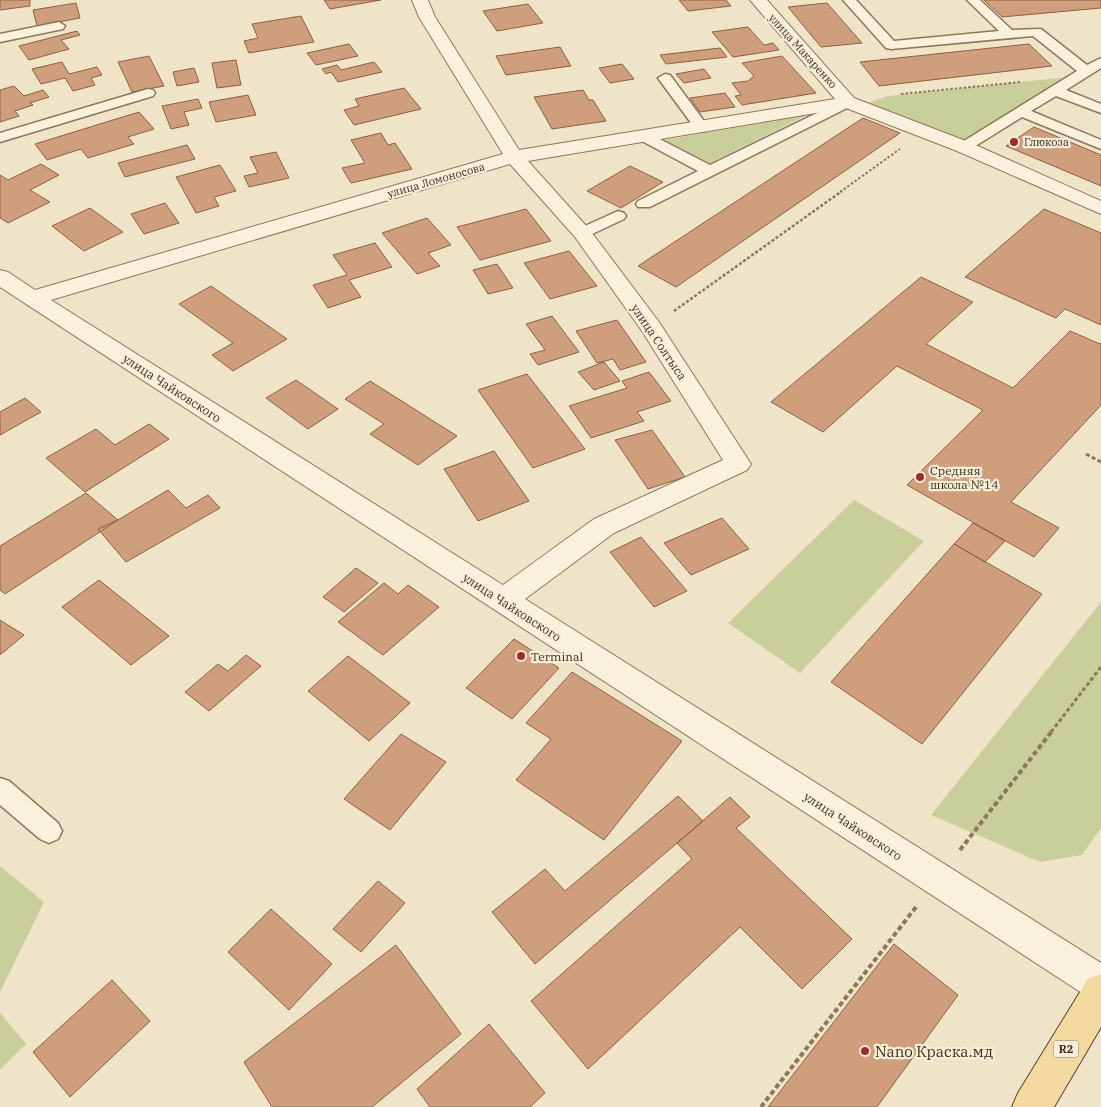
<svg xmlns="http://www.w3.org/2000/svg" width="1101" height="1107" font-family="'IBM Plex Serif',serif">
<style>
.green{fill:#c9cf9b}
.building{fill:#cf9f7d;stroke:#8d5f41}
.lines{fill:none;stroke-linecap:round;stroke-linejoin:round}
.lane-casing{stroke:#8d765c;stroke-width:3}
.street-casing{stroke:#8d765c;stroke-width:2}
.primary-casing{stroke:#5b4430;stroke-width:2}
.path-far3{stroke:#8d765c;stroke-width:2;stroke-dasharray:2.5 2;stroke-linecap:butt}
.path-far2{stroke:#8d765c;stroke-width:2.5;stroke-dasharray:3 2;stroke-linecap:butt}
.path-far1{stroke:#8d765c;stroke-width:3;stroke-dasharray:4 2.5;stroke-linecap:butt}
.path{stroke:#8d765c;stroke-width:4;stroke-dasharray:5 3;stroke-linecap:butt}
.lane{fill:#faf1dc;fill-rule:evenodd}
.street{fill:#faf1dc;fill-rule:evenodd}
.primary{fill:#f3d9a0;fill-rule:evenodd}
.poi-dot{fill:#9e2a2b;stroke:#f7eed8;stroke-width:2}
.labels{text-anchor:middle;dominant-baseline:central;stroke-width:4.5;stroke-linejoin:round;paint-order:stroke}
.far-street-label{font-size:11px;fill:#3d2e20;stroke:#f7eed8}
.far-poi-label{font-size:11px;fill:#3d2e20;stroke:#f7eed8;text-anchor:start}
.shield{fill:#f7eed8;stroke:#756857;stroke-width:1}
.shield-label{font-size:11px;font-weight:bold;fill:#3d2e20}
.street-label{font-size:12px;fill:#3d2e20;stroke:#f7eed8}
.poi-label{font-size:12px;fill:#3d2e20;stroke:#f7eed8;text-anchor:start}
.near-poi-label{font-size:15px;fill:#3d2e20;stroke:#f7eed8;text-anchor:start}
</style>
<rect width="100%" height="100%" fill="#f0e4c8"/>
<path class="green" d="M 1079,76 L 964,147 L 860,106 L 888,96 Z
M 807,115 L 710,163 L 664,140 Z
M 854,500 L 924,541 L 800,673 L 728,623 Z
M 1101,602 L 1101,828 L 1082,855 L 1040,862 L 931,815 Z
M 0,866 L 44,902 L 0,992 Z
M 0,1013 L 26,1044 L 0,1070 Z"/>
<path class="building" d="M 0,0 L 30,0 L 30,6 L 0,10 Z
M 324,0 L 381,0 L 330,9 Z
M 679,0 L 726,0 L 731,6 L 688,11 Z
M 984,0 L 1101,0 L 1101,8 L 1002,17 Z
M 76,3 L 80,18 L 37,26 L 33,10 Z
M 827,3 L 862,43 L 821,47 L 788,7 Z
M 528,4 L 543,23 L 497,31 L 483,11 Z
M 301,16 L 314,42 L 249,53 L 244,41 L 258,38 L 252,24 Z
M 748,27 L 764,45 L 773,43 L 779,50 L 733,57 L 712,32 Z
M 77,31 L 80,35 L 61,40 L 69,49 L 29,60 L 19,46 Z
M 349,44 L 358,56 L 316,65 L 307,53 Z
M 1029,44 L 1052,66 L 879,86 L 860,62 Z
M 560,47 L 571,66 L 506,75 L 496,56 Z
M 720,48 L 727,57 L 666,64 L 660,55 Z
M 149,56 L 164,86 L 132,92 L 118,62 Z
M 782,56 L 816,93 L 742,105 L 735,96 L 741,95 L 732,83 L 748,81 L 754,76 L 742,63 Z
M 236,60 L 241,85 L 217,88 L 212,63 Z
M 62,62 L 69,74 L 97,67 L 102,75 L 91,78 L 95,85 L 73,91 L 65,78 L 41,84 L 32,69 Z
M 374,62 L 382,72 L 338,82 L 331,72 L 326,74 L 322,69 L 337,65 L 341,70 Z
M 622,64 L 634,79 L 610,83 L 599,68 Z
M 194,68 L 199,82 L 177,86 L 173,72 Z
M 704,69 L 711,78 L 684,83 L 676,74 Z
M 14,86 L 24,96 L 43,90 L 49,97 L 30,103 L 33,105 L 15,111 L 19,116 L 0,122 L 0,90 Z
M 404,88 L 421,109 L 354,125 L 344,110 L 359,106 L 355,99 Z
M 583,90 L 589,100 L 593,100 L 606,121 L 552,129 L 534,97 Z
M 725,93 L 735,107 L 700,112 L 690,98 Z
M 248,95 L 256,115 L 216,122 L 209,102 Z
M 198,99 L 202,108 L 184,112 L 189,125 L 171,129 L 162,106 Z
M 139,112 L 154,129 L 128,137 L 134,144 L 88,158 L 81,149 L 47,160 L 35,144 Z
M 863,118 L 900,133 L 676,287 L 638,266 Z
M 1034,127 L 1101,155 L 1101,186 L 1006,146 Z
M 381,133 L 388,145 L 395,143 L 412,169 L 351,183 L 342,168 L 365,163 L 351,140 Z
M 187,145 L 195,159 L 125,177 L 118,163 Z
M 276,152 L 289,178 L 249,187 L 244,176 L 258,173 L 250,157 Z
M 41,164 L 59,175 L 30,190 L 50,202 L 8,223 L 0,218 L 0,175 L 8,180 Z
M 220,165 L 236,191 L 214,197 L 219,206 L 196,213 L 176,177 Z
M 630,166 L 663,182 L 621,208 L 587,191 Z
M 165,203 L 179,223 L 144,234 L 131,214 Z
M 90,208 L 123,232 L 84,251 L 52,226 Z
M 526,209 L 551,241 L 480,260 L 457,227 Z
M 1044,209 L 1101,233 L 1101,325 L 1065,309 L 1056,318 L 965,277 Z
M 427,218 L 451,245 L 428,253 L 440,266 L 417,274 L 382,233 Z
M 375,243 L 392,267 L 349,280 L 361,297 L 328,308 L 313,285 L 347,275 L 333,255 Z
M 569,251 L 597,286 L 550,299 L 524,263 Z
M 497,264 L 513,288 L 488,294 L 473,270 Z
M 921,277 L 973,302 L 926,344 L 1013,388 L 1070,331 L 1100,344 L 1101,343 L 1101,405 L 1011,502 L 1059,528 L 1034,557 L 907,485 L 983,410 L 897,366 L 823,432 L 771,402 Z
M 211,286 L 287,339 L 233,371 L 212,355 L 233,343 L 179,304 Z
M 552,316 L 579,352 L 538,365 L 530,354 L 545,350 L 526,324 Z
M 617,320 L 646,362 L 620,370 L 613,359 L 597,363 L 576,331 Z
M 604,362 L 620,381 L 594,390 L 578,372 Z
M 649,372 L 671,401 L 637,412 L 644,421 L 591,438 L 569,406 L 627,388 L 622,381 Z
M 527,374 L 585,449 L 533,468 L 478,390 Z
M 296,380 L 338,409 L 308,429 L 266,398 Z
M 370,381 L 457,436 L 418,465 L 370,434 L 384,424 L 345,399 Z
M 25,398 L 41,412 L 0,435 L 0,412 Z
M 149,424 L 169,439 L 85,492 L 46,458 L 96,429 L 115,445 Z
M 652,430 L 685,477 L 648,489 L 615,440 Z
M 494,451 L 529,501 L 478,521 L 444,469 Z
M 168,490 L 186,508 L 208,495 L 220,508 L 126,562 L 98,529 L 118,520 Z
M 86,493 L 118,520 L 5,594 L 0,590 L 0,546 Z
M 722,518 L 749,549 L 691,575 L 664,543 Z
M 973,523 L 1005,541 L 985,562 L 954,544 Z
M 641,537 L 687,591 L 654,607 L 610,552 Z
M 954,544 L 1042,594 L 922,744 L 831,682 Z
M 356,568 L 378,583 L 344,612 L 323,597 Z
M 99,580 L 169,636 L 131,665 L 62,607 Z
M 384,583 L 398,594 L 408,585 L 439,607 L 383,655 L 338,622 Z
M 0,620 L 24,635 L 0,655 Z
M 514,639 L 559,668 L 512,719 L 466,688 Z
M 246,655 L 261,666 L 209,711 L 185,692 L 218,664 L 228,671 Z
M 348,656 L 410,703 L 369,741 L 308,691 Z
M 572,672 L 682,741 L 604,840 L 516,780 L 551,739 L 526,723 Z
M 401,734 L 446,762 L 390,830 L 344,799 Z
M 678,796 L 703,821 L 535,964 L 492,912 L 545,869 L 565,891 Z
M 730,797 L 750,817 L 736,828 L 852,939 L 802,989 L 740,927 L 588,1069 L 531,1001 L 692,859 L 677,843 Z
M 378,881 L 405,903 L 361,952 L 333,929 Z
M 271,909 L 332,964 L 289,1010 L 228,952 Z
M 894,944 L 958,995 L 877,1107 L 768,1107 Z
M 396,945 L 461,1034 L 372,1107 L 272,1107 L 244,1062 Z
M 112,980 L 150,1021 L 70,1097 L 33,1052 Z
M 489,1024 L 545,1093 L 530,1107 L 430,1107 L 417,1089 Z"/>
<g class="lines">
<defs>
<path id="lane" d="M 843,0 L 856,0 L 894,41 L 999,31 L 967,0 L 980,0 L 1012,30 L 1041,29 L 1087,65 L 1101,58 L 1101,68 L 1066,90 L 1101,104 L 1101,113 L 1056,96 L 1031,111 L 1101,140 L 1101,149 L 1022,117 L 969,150 L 959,150 L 957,147 L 959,144 L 1077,71 L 1033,36 L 891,49 L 886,48 Z
M 59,22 L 65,26 L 63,29 L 0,42 L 0,34 Z
M 665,74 L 670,75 L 707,125 L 709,128 L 707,131 L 697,131 L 658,78 Z
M 148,89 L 153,90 L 155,93 L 153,96 L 0,142 L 0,133 Z
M 848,98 L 855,102 L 853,105 L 650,207 L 638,207 L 636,204 L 638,201 L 698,171 L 640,140 L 638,137 L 640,134 L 650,134 L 710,165 Z
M 618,211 L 624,213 L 626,216 L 624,219 L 588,236 L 576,236 L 574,233 L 576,230 Z
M 0,778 L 9,781 L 58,823 L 62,831 L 58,839 L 49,843 L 40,839 L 0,805 Z"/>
<path id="street" d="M 412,0 L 428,0 L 435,17 L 519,150 L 835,99 L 750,0 L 767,0 L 854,98 L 971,143 L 1101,201 L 1101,214 L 957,151 L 846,108 L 528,161 L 589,229 L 659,322 L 751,464 L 747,470 L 614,533 L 525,599 L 1101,963 L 1101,1002 L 1088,997 L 0,287 L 0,270 L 8,272 L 35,290 L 503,154 L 419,17 ZM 510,164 L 575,237 L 642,331 L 723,460 L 594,519 L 503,585 L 51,300 Z"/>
<path id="primary" d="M 1101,974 L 1101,1027 L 1054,1107 L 1012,1107 L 1018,1093 L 1088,979 Z"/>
</defs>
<use href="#lane" class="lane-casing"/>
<use href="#street" class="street-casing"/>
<use href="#primary" class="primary-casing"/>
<path class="path-far3" d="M 901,94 L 1021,82
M 840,192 L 900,149"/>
<path class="path-far2" d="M 674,311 L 842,191"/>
<path class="path-far1" d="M 1086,454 L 1101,462
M 1051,732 L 1101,667"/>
<path class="path" d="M 960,850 L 1052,731
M 761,1107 L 916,907"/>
<use href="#lane" class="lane"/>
<use href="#street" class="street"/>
<use href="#primary" class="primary"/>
</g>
<g class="poi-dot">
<circle cx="1014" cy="142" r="5"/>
<circle cx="920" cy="477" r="5"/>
<circle cx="521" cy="656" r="5"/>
<circle cx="865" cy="1051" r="5"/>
</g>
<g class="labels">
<g class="far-street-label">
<text transform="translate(803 51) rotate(48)">улица Макаренко</text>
<text transform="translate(436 180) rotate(-16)">улица Ломоносова</text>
</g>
<g class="far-poi-label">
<text x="1024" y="142">Глюкоза</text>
</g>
<rect class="shield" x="1053.5" y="1040.5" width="25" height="17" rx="4"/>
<g class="shield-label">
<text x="1066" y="1049">R2</text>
</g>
<g class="street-label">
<text transform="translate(659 342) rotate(56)">улица Солтыса</text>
<text transform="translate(172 388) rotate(33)">улица Чайковского</text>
<text transform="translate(512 607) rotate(33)">улица Чайковского</text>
<text transform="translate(853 826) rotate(33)">улица Чайковского</text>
</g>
<g class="poi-label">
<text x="930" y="470">Средняя<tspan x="930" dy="14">школа №14</tspan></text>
<text x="531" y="656">Terminal</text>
</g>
<g class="near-poi-label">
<text x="875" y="1051">Nano Краска.мд</text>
</g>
</g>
</svg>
